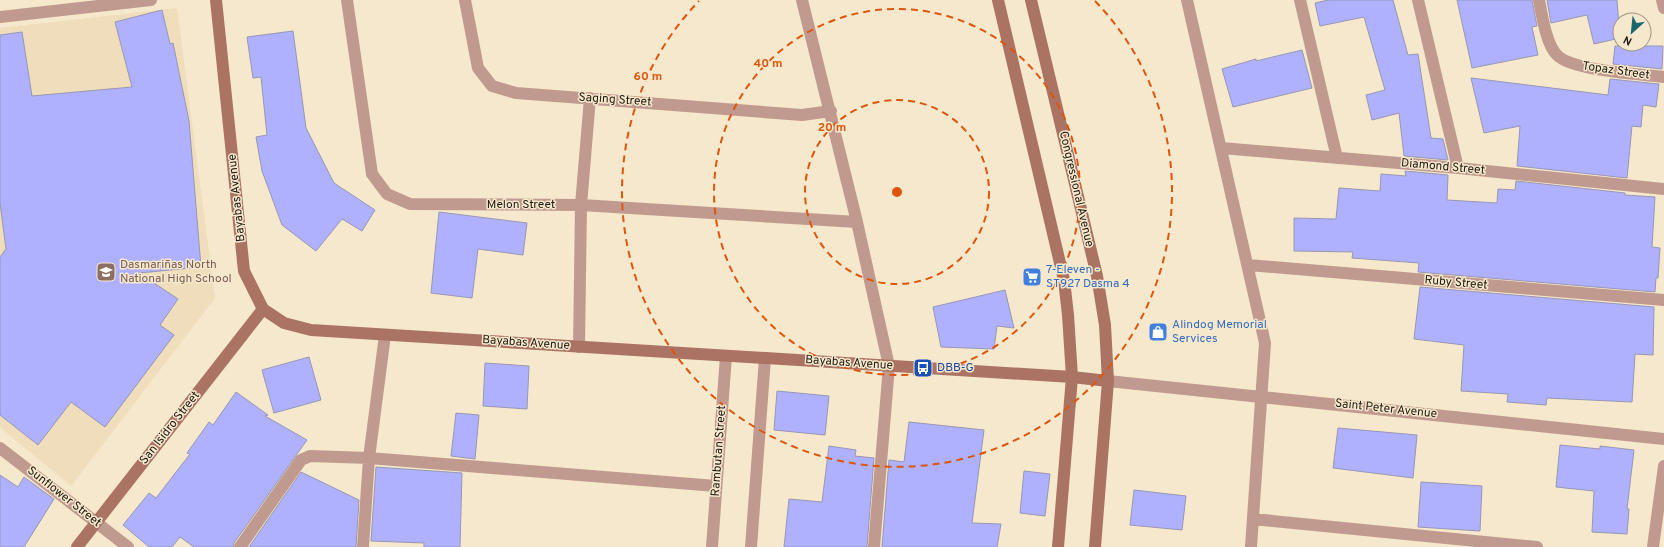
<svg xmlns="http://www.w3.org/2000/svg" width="1664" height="547" font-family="Overpass,sans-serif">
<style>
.built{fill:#efddbb}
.building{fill:#afb1ff;stroke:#9697b2}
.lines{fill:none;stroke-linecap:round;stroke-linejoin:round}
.street{stroke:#c19a8f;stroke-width:12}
.secondary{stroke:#aa7364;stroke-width:12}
.ring{fill:none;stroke:#de560c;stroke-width:2;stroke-dasharray:7 5}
.labels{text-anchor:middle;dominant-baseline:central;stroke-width:3;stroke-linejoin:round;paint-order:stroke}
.street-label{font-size:12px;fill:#1e190f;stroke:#f6e8cd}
.education-label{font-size:12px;fill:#785e54;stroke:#f6e8cd;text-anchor:start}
.shop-label{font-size:12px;fill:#366cbe;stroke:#f6e8cd;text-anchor:start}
.transit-label{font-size:12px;fill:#164399;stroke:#f6e8cd;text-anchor:start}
.centre{fill:#de560c;stroke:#f6e8cd;stroke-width:2}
.ring-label{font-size:12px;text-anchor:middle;font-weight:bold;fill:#de560c;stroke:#f6e8cd;stroke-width:3;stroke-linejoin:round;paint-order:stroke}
</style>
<rect width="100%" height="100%" fill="#f6e8cd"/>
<path class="built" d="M 177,8 L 215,298 L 71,486 L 0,427 L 0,28 Z"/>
<path class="building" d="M 1328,0 L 1393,0 L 1408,55 L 1418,54 L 1431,138 L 1443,139 L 1448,160 L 1404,156 L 1399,113 L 1372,120 L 1366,95 L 1385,90 L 1364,17 L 1320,26 L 1315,3 Z
M 1457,0 L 1532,0 L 1537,26 L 1532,27 L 1538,55 L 1472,68 Z
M 1547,0 L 1617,0 L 1620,38 L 1594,44 L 1587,15 L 1551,23 Z
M 162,10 L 170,44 L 173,43 L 189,121 L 201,267 L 139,273 L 178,299 L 160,325 L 174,335 L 105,427 L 71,402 L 38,445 L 0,415 L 0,257 L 6,249 L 0,203 L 0,35 L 22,32 L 32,96 L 132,87 L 115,22 Z
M 293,31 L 306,128 L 334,183 L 375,210 L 362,231 L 342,219 L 316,251 L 282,225 L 262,171 L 256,137 L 267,135 L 261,77 L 253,78 L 247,37 Z
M 1615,46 L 1663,46 L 1662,69 L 1613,64 Z
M 1302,50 L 1312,88 L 1233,107 L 1222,69 L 1256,59 L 1256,61 Z
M 1471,78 L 1608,95 L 1610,79 L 1659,84 L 1656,107 L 1643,105 L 1641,127 L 1632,126 L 1627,178 L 1517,166 L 1520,126 L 1484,133 Z
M 1405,171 L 1448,175 L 1447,200 L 1497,203 L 1498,189 L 1515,190 L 1516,181 L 1625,193 L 1625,195 L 1655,197 L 1652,247 L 1660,248 L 1658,278 L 1656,278 L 1655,292 L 1418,272 L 1419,263 L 1352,258 L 1353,252 L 1294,251 L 1294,218 L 1336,219 L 1339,188 L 1380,191 L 1381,174 L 1406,176 Z
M 439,212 L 527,223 L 523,255 L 478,249 L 472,298 L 431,293 Z
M 1420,287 L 1654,307 L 1653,355 L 1635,354 L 1632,402 L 1547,398 L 1546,405 L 1507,402 L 1508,394 L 1461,391 L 1464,345 L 1414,339 Z
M 1005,290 L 1014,328 L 997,326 L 994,349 L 941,347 L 933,307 Z
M 309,357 L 321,400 L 274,413 L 262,370 Z
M 485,363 L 529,366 L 527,409 L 483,406 Z
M 777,391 L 829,396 L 825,435 L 774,430 Z
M 236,392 L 268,415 L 265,416 L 307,440 L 234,543 L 233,547 L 194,547 L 180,537 L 172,547 L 149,547 L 123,525 L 149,493 L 156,498 L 190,454 L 187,453 L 209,422 L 213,425 Z
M 456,413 L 479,415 L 475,459 L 451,456 Z
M 909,422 L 984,430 L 972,523 L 1001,524 L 997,547 L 882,547 L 889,460 L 904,462 Z
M 1338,428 L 1417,435 L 1413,478 L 1333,468 Z
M 1560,445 L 1600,449 L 1600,446 L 1634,450 L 1627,509 L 1629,509 L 1627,534 L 1592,532 L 1594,491 L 1556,487 Z
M 829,446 L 856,450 L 855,456 L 874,458 L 867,547 L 784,547 L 789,499 L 822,502 Z
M 376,467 L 462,473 L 460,547 L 424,547 L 424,543 L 371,541 Z
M 1024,471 L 1050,474 L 1045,516 L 1020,513 Z
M 301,472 L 359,500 L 356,547 L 249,547 Z
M 0,475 L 18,487 L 24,477 L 54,499 L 24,547 L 0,547 Z
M 1421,482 L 1482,486 L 1480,531 L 1418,527 Z
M 1134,490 L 1186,496 L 1182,530 L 1130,525 Z"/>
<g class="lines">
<path class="street" d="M 347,0 L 372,174 L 387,194 L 410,204 L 581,205 L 857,222
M 465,0 L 478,68 L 492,86 L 516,93 L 802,115 L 831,111
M 802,0 L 857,222 L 889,366 L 874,547
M 1187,0 L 1265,343 L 1251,547
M 1300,0 L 1337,158
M 1418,0 L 1458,168
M 1539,0 C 1542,15 1546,44 1557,55 C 1572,71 1640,74 1664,77
M 1662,0 L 1664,8
M 0,17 L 151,0
M 1221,148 L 1458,168 L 1664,189
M 1248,265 L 1664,300
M 579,347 L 581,205 L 590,98
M 1108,381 L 1664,439
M 0,448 L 128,547
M 1253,519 L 1537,547
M 240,547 L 301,460 L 310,456 L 369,458 L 716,486
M 363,547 L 369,458 L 385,335
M 712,547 L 726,356
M 751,547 L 765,358
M 1653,547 L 1664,466"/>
<path class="secondary" d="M 216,0 L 244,271 L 263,309 L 284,323 L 311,330 L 1072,377 L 1108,381
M 998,0 L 1064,280 L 1068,315 L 1072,377 L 1058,547
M 1031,0 L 1097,276 L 1105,325 L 1108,381 L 1095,547
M 77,547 L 263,309"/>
</g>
<g class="ring">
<circle cx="897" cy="192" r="92"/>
<circle cx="897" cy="192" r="183"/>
<path d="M1095 1A275 275 0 1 1 699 1"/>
</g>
<defs>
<symbol id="school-square" viewBox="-11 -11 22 22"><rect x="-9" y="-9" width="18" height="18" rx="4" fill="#8d6e63" stroke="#f6e8cd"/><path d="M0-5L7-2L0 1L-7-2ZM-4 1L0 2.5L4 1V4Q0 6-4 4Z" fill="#fff"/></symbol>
<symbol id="supermarket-square" viewBox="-11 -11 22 22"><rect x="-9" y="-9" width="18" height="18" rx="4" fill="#3f7fe0" stroke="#f6e8cd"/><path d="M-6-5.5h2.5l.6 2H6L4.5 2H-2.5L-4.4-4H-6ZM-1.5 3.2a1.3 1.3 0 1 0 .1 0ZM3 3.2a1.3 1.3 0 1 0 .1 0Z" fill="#fff"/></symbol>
<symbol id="shop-square" viewBox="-11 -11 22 22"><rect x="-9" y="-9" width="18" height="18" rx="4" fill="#3f7fe0" stroke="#f6e8cd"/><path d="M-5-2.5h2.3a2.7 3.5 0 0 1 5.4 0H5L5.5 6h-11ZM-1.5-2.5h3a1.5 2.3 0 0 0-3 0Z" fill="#fff"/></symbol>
<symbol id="bus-square" viewBox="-11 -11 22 22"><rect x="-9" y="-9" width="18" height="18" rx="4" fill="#1a4fb4" stroke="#f6e8cd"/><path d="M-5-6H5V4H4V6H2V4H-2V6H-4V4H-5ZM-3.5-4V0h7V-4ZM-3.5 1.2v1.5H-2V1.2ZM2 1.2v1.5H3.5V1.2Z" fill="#fff"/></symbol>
</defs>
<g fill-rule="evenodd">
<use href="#school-square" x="95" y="261" width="22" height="22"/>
<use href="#supermarket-square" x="1021" y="266" width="22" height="22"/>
<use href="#shop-square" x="1147" y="321" width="22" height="22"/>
<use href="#bus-square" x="912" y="357" width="22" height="22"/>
</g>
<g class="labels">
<g class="street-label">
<text transform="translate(1616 71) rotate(8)">Topaz Street</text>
<text transform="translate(615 100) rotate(4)">Saging Street</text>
<text transform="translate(1443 167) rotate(5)">Diamond Street</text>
<text transform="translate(1076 189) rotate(77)">Congressional Avenue</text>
<text transform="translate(237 198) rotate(-96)">Bayabas Avenue</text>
<text x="521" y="205">Melon Street</text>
<text transform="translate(1456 283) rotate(5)">Ruby Street</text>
<text transform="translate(526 343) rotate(4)">Bayabas Avenue</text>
<text transform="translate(849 363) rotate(4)">Bayabas Avenue</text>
<text transform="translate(1386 409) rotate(6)">Saint Peter Avenue</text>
<text transform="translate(170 428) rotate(-52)">San Isidro Street</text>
<text transform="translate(719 451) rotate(-86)">Rambutan Street</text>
<text transform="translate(64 497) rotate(38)">Sunflower Street</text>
</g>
<g class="education-label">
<text x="120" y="265">Dasmariñas North<tspan x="120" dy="14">National High School</tspan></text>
</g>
<g class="shop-label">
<text x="1046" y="270">7-Eleven -<tspan x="1046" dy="14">ST927 Dasma 4</tspan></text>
<text x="1172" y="325">Alindog Memorial<tspan x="1172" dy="14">Services</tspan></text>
</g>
<g class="transit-label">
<text x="937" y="368">DBB-G</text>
</g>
</g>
<circle cx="897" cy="192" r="6" class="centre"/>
<g class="ring-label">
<text x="768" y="67">40 m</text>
<text x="648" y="80">60 m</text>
<text x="832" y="131">20 m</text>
</g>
<g transform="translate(1632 32) rotate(207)"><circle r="19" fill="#f6e8cd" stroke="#a09581"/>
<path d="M0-3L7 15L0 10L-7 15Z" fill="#19676d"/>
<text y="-6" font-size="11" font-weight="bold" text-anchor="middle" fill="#1e190f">N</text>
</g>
</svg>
